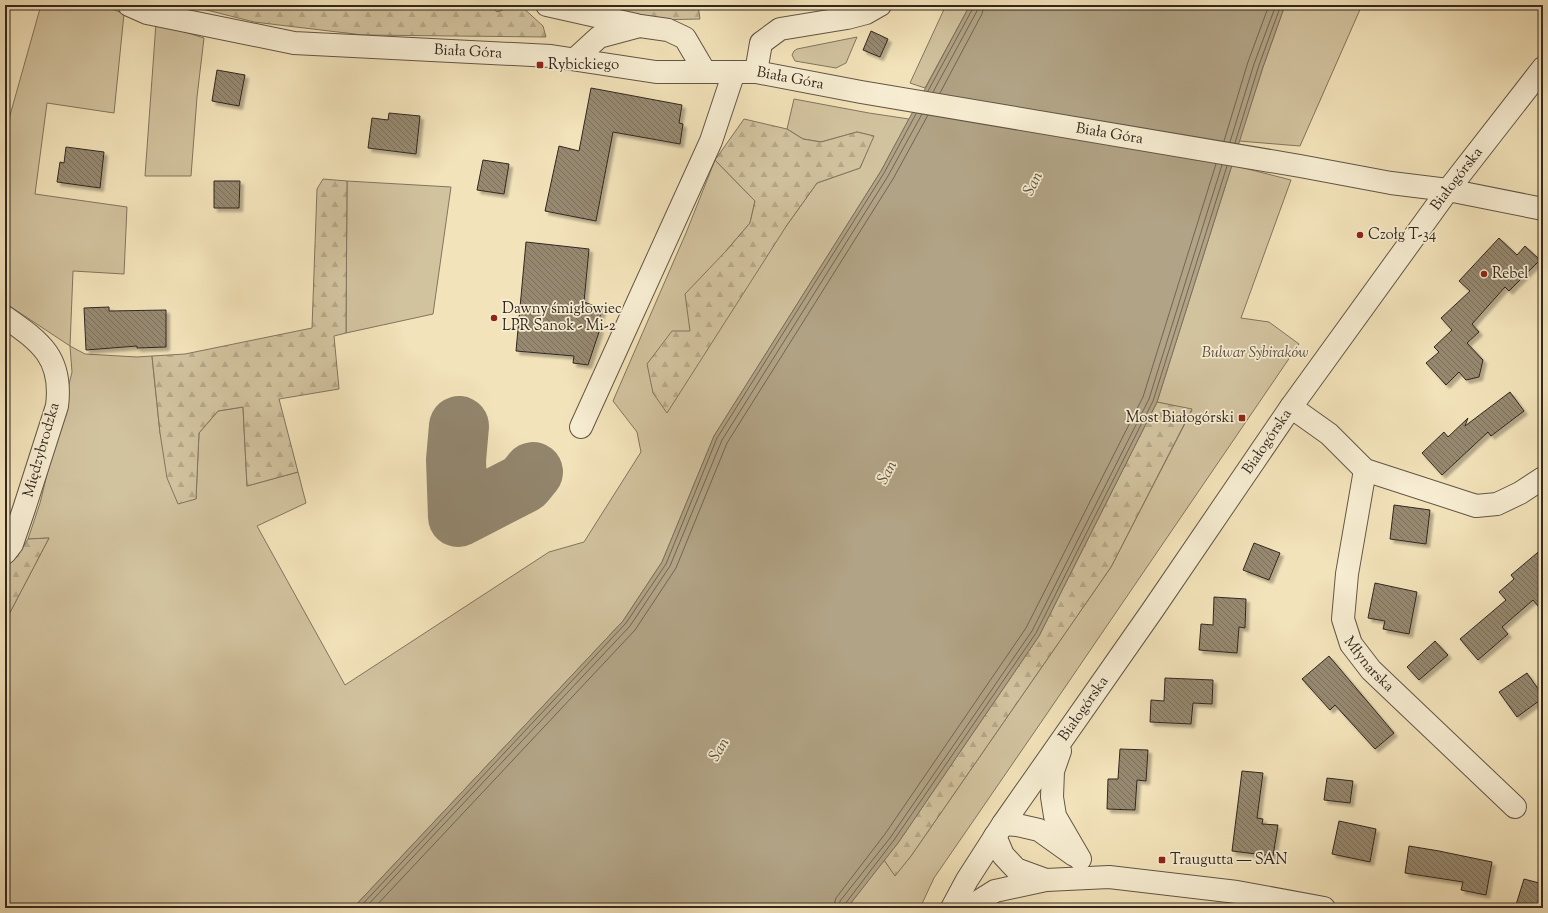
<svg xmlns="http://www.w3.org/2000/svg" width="1548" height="913" font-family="'Sorts Mill Goudy',serif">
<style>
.green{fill:#d2c39f;stroke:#82755e}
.forest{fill:url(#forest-firs);stroke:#82755e}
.water{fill:#b1a385;stroke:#7e715c}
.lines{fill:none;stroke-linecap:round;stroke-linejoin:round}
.shore{stroke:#726552;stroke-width:1}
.taxiway{stroke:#92856c;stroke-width:60}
.building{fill:url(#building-back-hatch);stroke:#32271e;filter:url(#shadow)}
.minor-casing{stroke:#625645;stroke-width:24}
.minor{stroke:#f7edd2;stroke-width:22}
.poi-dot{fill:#8f2418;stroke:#f7edd2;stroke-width:1.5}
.labels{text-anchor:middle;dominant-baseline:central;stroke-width:3.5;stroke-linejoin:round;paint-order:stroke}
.street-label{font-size:15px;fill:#32271e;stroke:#f7edd2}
.poi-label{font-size:15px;fill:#32271e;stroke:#f7edd2;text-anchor:start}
.park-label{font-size:15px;font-style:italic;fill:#5a4e3e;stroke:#f7edd2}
.water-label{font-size:16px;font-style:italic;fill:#5e5242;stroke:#f7edd2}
</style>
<defs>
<pattern id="forest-firs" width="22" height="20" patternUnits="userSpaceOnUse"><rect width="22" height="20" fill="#d2c39f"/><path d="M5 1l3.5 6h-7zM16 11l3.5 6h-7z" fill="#b5a888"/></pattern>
<pattern id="building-back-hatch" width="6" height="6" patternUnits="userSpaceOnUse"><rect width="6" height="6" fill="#96896f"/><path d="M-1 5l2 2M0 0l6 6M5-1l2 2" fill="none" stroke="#7b705b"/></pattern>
<filter id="shadow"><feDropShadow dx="3.5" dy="3.5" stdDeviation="1" flood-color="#0004"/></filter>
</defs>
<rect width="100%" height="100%" fill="#f3e3ba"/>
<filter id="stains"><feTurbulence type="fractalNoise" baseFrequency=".005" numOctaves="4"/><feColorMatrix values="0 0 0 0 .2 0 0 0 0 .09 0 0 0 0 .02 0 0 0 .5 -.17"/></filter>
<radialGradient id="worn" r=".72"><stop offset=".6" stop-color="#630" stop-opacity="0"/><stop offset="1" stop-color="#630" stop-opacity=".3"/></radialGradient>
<path class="green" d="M 41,5 L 103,5 L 124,14 L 114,113 L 47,103 L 35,194 L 127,207 L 124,274 L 73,271 L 70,346 L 85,354 L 137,357 L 152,356 L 160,433 L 196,499 L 199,433 L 218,411 L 243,407 L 247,486 L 298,472 L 306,503 L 257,526 L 345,685 L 549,552 L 584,542 L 641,452 L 637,432 L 613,401 L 686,233 L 715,160 L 755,201 L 750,223 L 726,251 L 690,331 L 653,393 L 787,225 L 817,183 L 860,168 L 873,136 L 857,132 L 821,142 L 803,139 L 787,129 L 794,99 L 869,113 L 909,119 L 881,171 L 714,436 L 662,562 L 623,621 L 353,908 L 5,908 L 5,622 L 49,538 L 28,539 L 40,503 L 72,372 L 70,346 L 5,303 L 5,133 Z
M 490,5 L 516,5 L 497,12 Z
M 946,5 L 970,5 L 925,88 L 910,83 Z
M 1285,5 L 1362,5 L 1300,146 L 1239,141 L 1263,67 Z
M 156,23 L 204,38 L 197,97 L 191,176 L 145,176 Z
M 857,37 L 846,63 L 836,68 L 795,61 L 792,55 L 794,51 L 797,49 Z
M 1232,165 L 1291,180 L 1241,318 L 1269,322 L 1299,344 L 1044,718 L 934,878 L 920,908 L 847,908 L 884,860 L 895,875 L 911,856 L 1111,567 L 1192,410 L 1157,402 Z
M 347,181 L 451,187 L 433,314 L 346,333 Z"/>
<path class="forest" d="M 187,5 L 490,5 L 497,12 L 516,5 L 520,5 L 543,26 L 546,37 L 363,35 L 254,22 Z
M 578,5 L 698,5 L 700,19 L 653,20 Z
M 744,119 L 787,129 L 803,139 L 821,142 L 857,132 L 874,136 L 860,168 L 817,183 L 787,225 L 667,413 L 653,393 L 647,364 L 672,331 L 690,331 L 685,294 L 726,251 L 750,223 L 755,201 L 715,160 Z
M 323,179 L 347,181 L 346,333 L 334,336 L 339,389 L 279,399 L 298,472 L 247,486 L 243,407 L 218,411 L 199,433 L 196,499 L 178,504 L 167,478 L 160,433 L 152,356 L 185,354 L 312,328 L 317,189 Z
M 1157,402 L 1192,409 L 1111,567 L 911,856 L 895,876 L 884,860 L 898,843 L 1039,636 Z
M 49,538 L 5,622 L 5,567 L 17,557 L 28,539 Z"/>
<path class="water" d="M 970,5 L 1285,5 L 1263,67 L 1157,402 L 1039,636 L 898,843 L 847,908 L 353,908 L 623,621 L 662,562 L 714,436 L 881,171 Z"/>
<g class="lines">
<path class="shore" d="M 928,91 L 973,8 L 973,5
M 933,92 L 977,11 L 978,5
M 940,93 L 982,14 L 984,5
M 1224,141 L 1248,62 L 1269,5
M 1230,142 L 1254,64 L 1276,5
M 1235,143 L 1259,65 L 1281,5
M 359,908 L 626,623 L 666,564 L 717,438 L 884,173 L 916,114
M 365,908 L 630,626 L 670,566 L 722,440 L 888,176 L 922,114
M 374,908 L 635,630 L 676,568 L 727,443 L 893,179 L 928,115
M 833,908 L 836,898 L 885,834 L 1026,628 L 1143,397 L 1216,164
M 839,908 L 840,901 L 890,838 L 1032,631 L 1149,399 L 1222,165
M 844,908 L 845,904 L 894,840 L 1036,633 L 1153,401 L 1227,166"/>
<path class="taxiway" d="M 459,426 L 456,460 L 458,517 L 524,483 L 533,472"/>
</g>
<path class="building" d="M 871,31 L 888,39 L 880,57 L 863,50 Z
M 217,70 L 245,75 L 239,106 L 212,101 Z
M 591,88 L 682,105 L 679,123 L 683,124 L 680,144 L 613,132 L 596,221 L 545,211 L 559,146 L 579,151 Z
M 389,113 L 420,116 L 416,154 L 368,148 L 372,118 L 388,120 Z
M 66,147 L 104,152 L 100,188 L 57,182 L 60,162 L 64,163 Z
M 483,160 L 509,164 L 504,194 L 477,190 Z
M 214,181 L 240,181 L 239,208 L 214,208 Z
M 1499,238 L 1517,255 L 1525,246 L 1540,260 L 1509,291 L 1505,287 L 1472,324 L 1479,332 L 1467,343 L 1483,360 L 1479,377 L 1466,380 L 1459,372 L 1446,385 L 1426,363 L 1439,352 L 1434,347 L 1452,330 L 1441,318 L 1470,291 L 1459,281 Z
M 526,242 L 589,249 L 584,302 L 603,309 L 595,328 L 600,329 L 588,365 L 573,363 L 574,356 L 516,351 Z
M 109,307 L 109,311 L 166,310 L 166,347 L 137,348 L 137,346 L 86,350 L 84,308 Z
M 1510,392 L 1524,411 L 1491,436 L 1488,432 L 1442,475 L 1422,453 L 1444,432 L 1448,437 L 1468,418 L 1465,426 Z
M 1394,505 L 1430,510 L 1426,544 L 1390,539 Z
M 1254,543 L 1280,553 L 1269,580 L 1243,570 Z
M 1543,548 L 1543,612 L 1533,600 L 1502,627 L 1508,634 L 1478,660 L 1460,639 L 1506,600 L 1499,592 L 1514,579 L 1511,575 Z
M 1375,583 L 1417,592 L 1409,634 L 1383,629 L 1385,621 L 1368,618 Z
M 1214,597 L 1246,599 L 1245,628 L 1239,627 L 1237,653 L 1199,650 L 1201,624 L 1213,625 Z
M 1435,641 L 1448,655 L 1419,680 L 1407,667 Z
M 1329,656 L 1394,733 L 1375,749 L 1335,705 L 1330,710 L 1302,679 Z
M 1527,673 L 1543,696 L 1543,698 L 1517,717 L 1499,692 Z
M 1165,678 L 1213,680 L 1212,704 L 1193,703 L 1191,724 L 1150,722 L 1151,700 L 1164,701 Z
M 1120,749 L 1148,750 L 1146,781 L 1137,780 L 1135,810 L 1107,809 L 1108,779 L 1118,779 Z
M 1242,771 L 1263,773 L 1257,818 L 1263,819 L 1262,824 L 1278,825 L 1273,856 L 1232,851 Z
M 1327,778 L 1353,781 L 1350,803 L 1324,800 Z
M 1339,821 L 1376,829 L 1370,862 L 1332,854 Z
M 1409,846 L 1439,851 L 1492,862 L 1486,895 L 1461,890 L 1463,882 L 1405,873 Z
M 1524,879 L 1543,884 L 1543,908 L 1515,908 Z"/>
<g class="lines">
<defs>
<g id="minor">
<path id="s1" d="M 129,5 L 147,13 L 294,43 L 551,56 L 656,72 L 756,72 L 861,92 L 1300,166 L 1391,183 L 1448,190 L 1543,209"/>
<path d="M 547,5 L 636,25"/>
<path d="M 575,59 L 599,37 L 640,26 L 668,30 L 685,38 L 705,72"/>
<path d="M 756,72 L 761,43 L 780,29 L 847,18 L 866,13 L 880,5"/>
<path d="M 5,317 C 41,342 63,358 57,406 L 24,509 L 12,544 L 5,553"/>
<path d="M 1291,407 L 1329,434 L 1365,470 L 1476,506 L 1497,504 L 1520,493 L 1543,478"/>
<path d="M 581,427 L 711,141 L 734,72"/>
<path id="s2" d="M 1365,470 L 1347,574 L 1343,619 L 1351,644 L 1371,670 L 1515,807"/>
<path d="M 1060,751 L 1053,771 L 1052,797 L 1055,816 L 1080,859"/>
<path d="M 1003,824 L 1017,825 L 1039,830 L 1074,855"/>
<path d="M 995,836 L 1003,855 L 1016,869 L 1046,880"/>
<path id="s3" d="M 952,908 L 967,880 L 1003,824 L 1152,611 L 1291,407 L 1448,190 L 1543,68"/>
<path d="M 968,908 L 995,891 L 1046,880 L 1109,877 L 1237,892 L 1324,908"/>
</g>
</defs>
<use href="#minor" class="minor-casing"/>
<use href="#minor" class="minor"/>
</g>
<g class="poi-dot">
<rect x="536" y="61" width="8" height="8" rx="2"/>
<circle cx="1360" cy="235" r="4"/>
<circle cx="1484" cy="274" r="4"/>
<circle cx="494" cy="318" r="4"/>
<rect x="1238" y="414" width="8" height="8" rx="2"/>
<rect x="1158" y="856" width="8" height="8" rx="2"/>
</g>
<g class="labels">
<g class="street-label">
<text stroke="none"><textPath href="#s1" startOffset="344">Biała Góra</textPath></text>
<text stroke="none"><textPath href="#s1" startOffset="668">Biała Góra</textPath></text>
<text stroke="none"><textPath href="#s1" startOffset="992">Biała Góra</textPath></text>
<text stroke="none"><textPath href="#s3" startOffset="887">Białogórska</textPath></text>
<text stroke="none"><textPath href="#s3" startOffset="563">Białogórska</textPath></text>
<text transform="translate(42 450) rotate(-74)">Międzybrodzka</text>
<text stroke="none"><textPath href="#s2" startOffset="204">Młynarska</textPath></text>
<text stroke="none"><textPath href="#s3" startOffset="239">Białogórska</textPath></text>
</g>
<g class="poi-label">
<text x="548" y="65">Rybickiego</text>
<text x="1368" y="235">Czołg T-34</text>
<text x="1492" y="274">Rebel</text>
<text x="502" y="309">Dawny śmigłowiec<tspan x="502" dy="17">LPR Sanok - Mi-2</tspan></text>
<text x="1234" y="418" text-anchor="end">Most Białogórski</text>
<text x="1170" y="860">Traugutta — SAN</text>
</g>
<g class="park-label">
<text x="1255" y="353">Bulwar Sybiraków</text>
</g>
<g class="water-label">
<text transform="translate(1034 184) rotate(-63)">San</text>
<text transform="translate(888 473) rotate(-61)">San</text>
<text transform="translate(720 750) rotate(-59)">San</text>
</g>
</g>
<rect width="1548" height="913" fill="none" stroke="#f3e3ba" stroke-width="20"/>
<rect x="6" y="6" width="1536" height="901" fill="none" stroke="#32271e" stroke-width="2"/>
<rect x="10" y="10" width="1528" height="893" fill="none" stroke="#32271e"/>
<rect width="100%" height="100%" filter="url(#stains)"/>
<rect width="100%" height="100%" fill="url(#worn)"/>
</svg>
